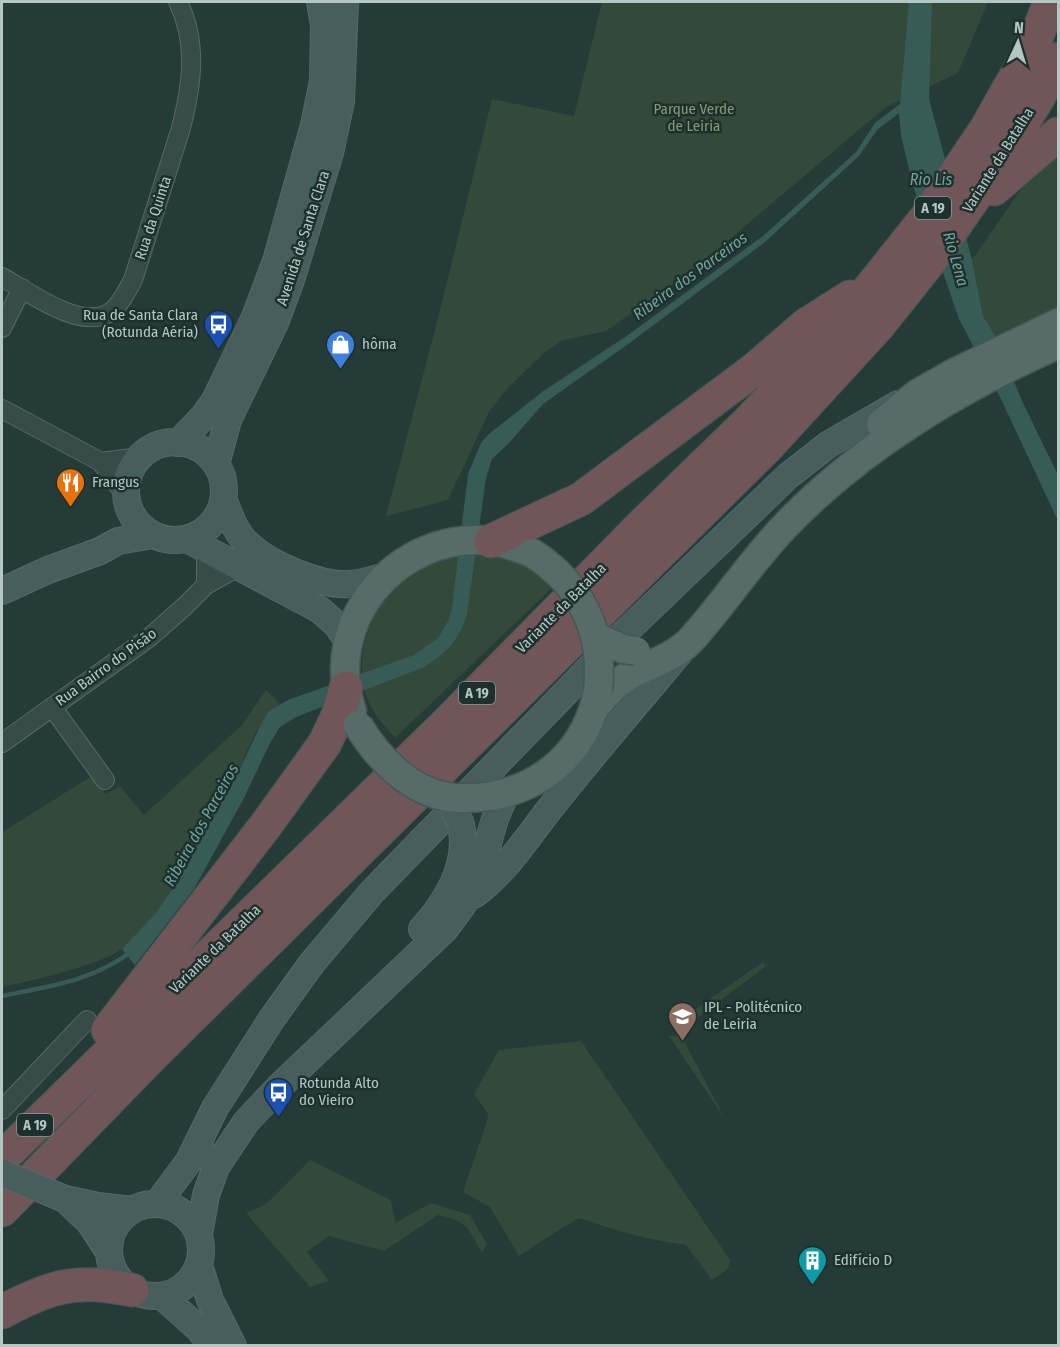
<svg xmlns="http://www.w3.org/2000/svg" width="1060" height="1347" font-family="'Fira Sans Condensed',sans-serif">
<style>
.green{fill:#334939}
.water{fill:#375c57}
.lines{fill:none;stroke-linecap:round;stroke-linejoin:round}
.stream{stroke:#375c57;stroke-width:4.5}
.street-casing{stroke:#576967;stroke-width:20}
.secondary-casing{stroke:#576967;stroke-width:28}
.primary-casing{stroke:#455755;stroke-width:31}
.highway-casing{stroke:#445654;stroke-width:35}
.street{stroke:#394b49;stroke-width:18}
.secondary{stroke:#475e5c;stroke-width:26}
.primary{stroke:#576b69;stroke-width:28}
.highway{stroke:#705659;stroke-width:33}
.secondary-bridge-casing{stroke:#576967;stroke-width:28;stroke-linecap:butt}
.primary-bridge-casing{stroke:#455755;stroke-width:31;stroke-linecap:butt}
.secondary-bridge{stroke:#475e5c;stroke-width:26}
.primary-bridge{stroke:#576b69;stroke-width:28}
.labels{text-anchor:middle;dominant-baseline:central;stroke-width:5;stroke-linejoin:round;paint-order:stroke}
.shield{fill:#1e302e;stroke:#879a98;stroke-width:1.5}
.shield-label{font-size:14px;font-weight:bold;fill:#b4c7c5}
.park-label{font-size:15px;fill:#869b74;stroke:#1e302e}
.street-label{font-size:15px;fill:#b4c7c5;stroke:#1e302e}
.poi-label{font-size:15px;fill:#b4c7c5;stroke:#1e302e;text-anchor:start}
.water-label{font-size:16px;font-style:italic;fill:#70a39c;stroke:#1e302e}
</style>
<rect width="100%" height="100%" fill="#253b38"/>
<path class="green" d="M 602,2 L 988,2 L 958,73 L 886,107 L 692,271 L 606,331 L 563,340 L 544,353 L 505,391 L 489,412 L 448,500 L 386,516 L 437,322 L 492,99 L 574,116 Z
M 1058,149 L 1058,311 L 996,337 L 983,316 L 972,260 L 1031,175 Z
M 475,555 C 512,557 525,564 555,585 L 395,738 C 384,725 369,710 365,692 C 354,651 374,598 410,575 C 429,562 452,556 475,555 Z
M 266,690 L 280,704 C 256,721 248,751 236,777 C 223,803 208,828 193,853 C 174,886 154,923 123,948 C 102,965 30,981 2,987 L 2,832 L 92,776 L 106,794 L 120,786 L 144,815 L 242,725 Z
M 763,962 L 766,966 L 681,1030 L 671,1026 Z
M 681,1035 L 725,1119 L 669,1036 Z
M 581,1041 L 730,1260 L 728,1269 L 712,1280 L 686,1245 C 650,1240 615,1231 580,1218 L 562,1228 L 519,1256 L 490,1207 L 463,1192 L 488,1118 L 487,1112 L 474,1094 L 499,1050 Z
M 310,1160 L 391,1200 L 395,1223 L 431,1203 L 470,1215 L 487,1244 L 482,1253 C 468,1228 467,1221 438,1215 L 384,1251 L 329,1236 L 307,1252 L 329,1281 L 310,1287 L 246,1213 L 266,1204 Z"/>
<path class="water" d="M 909,2 L 932,2 L 929,99 L 972,260 L 983,316 L 996,337 L 1022,401 L 1058,475 L 1058,521 L 1001,399 L 959,319 L 913,186 L 901,135 L 899,113 L 877,130 L 859,156 L 765,242 L 631,342 L 543,404 L 509,443 L 492,459 L 486,478 L 467,614 C 460,639 446,654 424,667 L 296,717 L 280,727 L 270,743 L 244,798 L 194,889 L 135,965 L 122,949 L 155,914 L 175,885 L 236,777 L 262,722 L 269,711 L 288,700 L 414,655 L 438,638 L 449,619 L 452,608 L 468,474 L 481,443 L 489,434 L 542,392 L 628,335 L 763,236 L 856,152 L 875,123 L 900,104 Z"/>
<g class="lines">
<path class="stream" d="M 2,996 C 50,986 90,982 131,952"/>
<defs>
<path id="street" d="M 2,277 C 29,292 83,333 112,311 C 121,304 127,290 133,280 L 181,128 C 192,85 198,42 178,2
M 2,328 L 22,288
M 2,409 L 101,462 L 126,496
M 101,462 L 140,457
M 206,585 L 206,551
M 52,707 L 105,780
M 2,743 L 150,637 L 185,606 L 206,585 L 238,567
M 2,1110 L 87,1020"/>
<path id="secondary" d="M126 491a49 49 0 1 1 98 0a49 49 0 1 1-98 0Z
M 178,443 L 203,417 L 215,400 L 255,317 L 276,261 L 314,125 L 323,81 L 324,25 L 320,2
M 216,464 L 228,420 L 275,323 L 291,280 L 330,153 L 341,101 L 345,2
M 224,501 C 230,516 236,534 249,545 C 271,565 320,586 349,584 C 361,584 374,579 385,576
M 187,539 L 320,610 L 337,625 L 348,642
M 2,591 L 48,570 L 100,551 L 118,541 L 153,535
M 474,895 C 506,872 528,836 552,806 C 594,753 638,702 681,651
M 422,929 C 448,900 470,864 461,824
M 189,1161 L 215,1108 L 271,1020 L 312,963 L 372,892 L 611,646 L 788,476 L 829,444 L 898,404
M 65,1199 L 90,1223 L 109,1252
M 65,1199 L 98,1206 L 132,1210
M109 1250a46 46 0 1 1 92 0a46 46 0 1 1-92 0Z
M 157,1204 L 189,1161 L 201,1149
M 199,1234 L 206,1195 L 216,1167 L 246,1122 L 278,1088 L 445,929 C 460,910 473,892 481,868 C 490,842 492,817 507,793
M 199,1265 L 210,1300 L 233,1346
M 162,1296 L 199,1329 L 211,1346"/>
<path id="primary" d="M 881,424 L 917,394 L 954,373 L 1058,323
M 595,708 C 606,693 618,680 635,672 C 654,663 675,656 690,641 C 724,604 751,561 786,525 C 863,445 959,389 1058,344
M 352,711 C 321,621 398,530 492,541 C 506,543 519,548 532,553
M 491,796 C 547,786 587,748 598,691"/>
<path id="highway" d="M 994,189 L 1058,134
M 491,541 L 581,499 L 755,369 L 806,325 L 850,297
M 108,1030 L 266,825 L 325,743 L 339,713 L 346,688
M 2,1158 L 448,722 L 641,526 L 748,422 L 843,322 L 926,218 L 986,129 L 1033,46 L 1050,2
M 2,1210 L 149,1059 L 768,446 L 878,326 L 933,257 L 1000,160 L 1038,98 L 1058,59
M 2,1312 C 50,1286 77,1278 132,1290"/>
</defs>
<use href="#street" class="street-casing"/>
<use href="#secondary" class="secondary-casing"/>
<use href="#primary" class="primary-casing"/>
<use href="#highway" class="highway-casing"/>
<use href="#street" class="street"/>
<use href="#secondary" class="secondary"/>
<use href="#primary" class="primary"/>
<use href="#highway" class="highway"/>
<defs>
<path id="secondary-bridge" d="M 448,797 L 461,824
M 2,1173 L 65,1199"/>
<path id="primary-bridge" d="M 532,553 C 582,585 604,633 598,691
M 596,637 L 623,649 L 636,651
M 358,725 C 377,757 409,791 448,797 C 462,799 477,798 491,796"/>
</defs>
<use href="#secondary-bridge" class="secondary-bridge-casing"/>
<use href="#primary-bridge" class="primary-bridge-casing"/>
<use href="#secondary-bridge" class="secondary-bridge"/>
<use href="#primary-bridge" class="primary-bridge"/>
</g>
<defs>
<symbol id="bus-pin" viewBox="-11 -11 22 30"><path d="M0 17L-7.5 6A9.5 9.5 0 1 1 7.5 6Z" fill="#1a4fb4" stroke="#1e302e"/><path d="M-5-6H5V4H4V6H2V4H-2V6H-4V4H-5ZM-3.5-4V0h7V-4ZM-3.5 1.2v1.5H-2V1.2ZM2 1.2v1.5H3.5V1.2Z" fill="#fff"/></symbol>
<symbol id="shop-pin" viewBox="-11 -11 22 30"><path d="M0 17L-7.5 6A9.5 9.5 0 1 1 7.5 6Z" fill="#3f7fe0" stroke="#1e302e"/><path d="M-5-2.5h2.3a2.7 3.5 0 0 1 5.4 0H5L5.5 6h-11ZM-1.5-2.5h3a1.5 2.3 0 0 0-3 0Z" fill="#fff"/></symbol>
<symbol id="restaurant-pin" viewBox="-11 -11 22 30"><path d="M0 17L-7.5 6A9.5 9.5 0 1 1 7.5 6Z" fill="#e8710a" stroke="#1e302e"/><path d="M-5-6h1v4h1v-4h1v4h1v-4h1v5L-1.5 .5V6h-2V.5L-5-1ZM5-6V6H3V1.5H1.5Q1.5-4 5-6Z" fill="#fff"/></symbol>
<symbol id="university-pin" viewBox="-11 -11 22 30"><path d="M0 17L-7.5 6A9.5 9.5 0 1 1 7.5 6Z" fill="#8d6e63" stroke="#1e302e"/><path d="M0-5L7-2L0 1L-7-2ZM-4 1L0 2.5L4 1V4Q0 6-4 4Z" fill="#fff"/></symbol>
<symbol id="building-pin" viewBox="-11 -11 22 30"><path d="M0 17L-7.5 6A9.5 9.5 0 1 1 7.5 6Z" fill="#0f9aa8" stroke="#1e302e"/><path d="M-4-6H4V6H1V3H-1V6H-4ZM-2.5-4.3h1.7v1.8h-1.7ZM.8-4.3h1.7v1.8H.8ZM-2.5-1h1.7V.8h-1.7ZM.8-1h1.7V.8H.8Z" fill="#fff"/></symbol>
</defs>
<g fill-rule="evenodd">
<use href="#bus-pin" x="202" y="308" width="33" height="45"/>
<use href="#shop-pin" x="324" y="328" width="33" height="45"/>
<use href="#restaurant-pin" x="54" y="466" width="33" height="45"/>
<use href="#university-pin" x="666" y="1000" width="33" height="45"/>
<use href="#bus-pin" x="262" y="1076" width="33" height="45"/>
<use href="#building-pin" x="796" y="1244" width="33" height="45"/>
</g>
<g class="labels">
<g class="shield">
<rect x="915" y="197" width="36" height="22" rx="4.5"/>
<rect x="459" y="682" width="36" height="22" rx="4.5"/>
<rect x="17" y="1114" width="36" height="22" rx="4.5"/>
</g>
<g class="shield-label">
<text x="933" y="208">A 19</text>
<text x="477" y="693">A 19</text>
<text x="35" y="1125">A 19</text>
</g>
<g class="park-label">
<text x="694" y="109">Parque Verde<tspan x="694" dy="17">de Leiria</tspan></text>
</g>
<g class="street-label">
<text transform="translate(998 160) rotate(-58)">Variante da Batalha</text>
<text transform="translate(153 218) rotate(-72)">Rua da Quinta</text>
<text transform="translate(303 238) rotate(-72)">Avenida de Santa Clara</text>
<text transform="translate(561 608) rotate(-45)">Variante da Batalha</text>
<text transform="translate(106 667) rotate(-36)">Rua Bairro do Pisão</text>
<text transform="translate(215 949) rotate(-44)">Variante da Batalha</text>
</g>
<g class="poi-label">
<text x="198" y="315" text-anchor="end">Rua de Santa Clara<tspan x="198" dy="17">(Rotunda Aéria)</tspan></text>
<text x="362" y="344">hôma</text>
<text x="92" y="482">Frangus</text>
<text x="704" y="1007">IPL - Politécnico<tspan x="704" dy="17">de Leiria</tspan></text>
<text x="299" y="1083">Rotunda Alto<tspan x="299" dy="17">do Vieiro</tspan></text>
<text x="834" y="1260">Edifício D</text>
</g>
<g class="water-label">
<text x="931" y="179">Rio Lis</text>
<text transform="translate(956 259) rotate(74)">Rio Lena</text>
<text transform="translate(690 276) rotate(-36)">Ribeira dos Parceiros</text>
<text transform="translate(201 825) rotate(-61)">Ribeira dos Parceiros</text>
</g>
</g>
<rect width="1060" height="1347" fill="none" stroke="#b4c7c5" stroke-width="6"/>
<g transform="translate(1018 42) rotate(4)" stroke="#1e302e" stroke-width="4.5" paint-order="stroke">
<path d="M0-4.5L10 22L0 15L-10 22Z" fill="#b4c7c5"/>
<text y="-9" font-size="16" font-weight="bold" text-anchor="middle" fill="#b4c7c5">N</text>
</g>
</svg>
